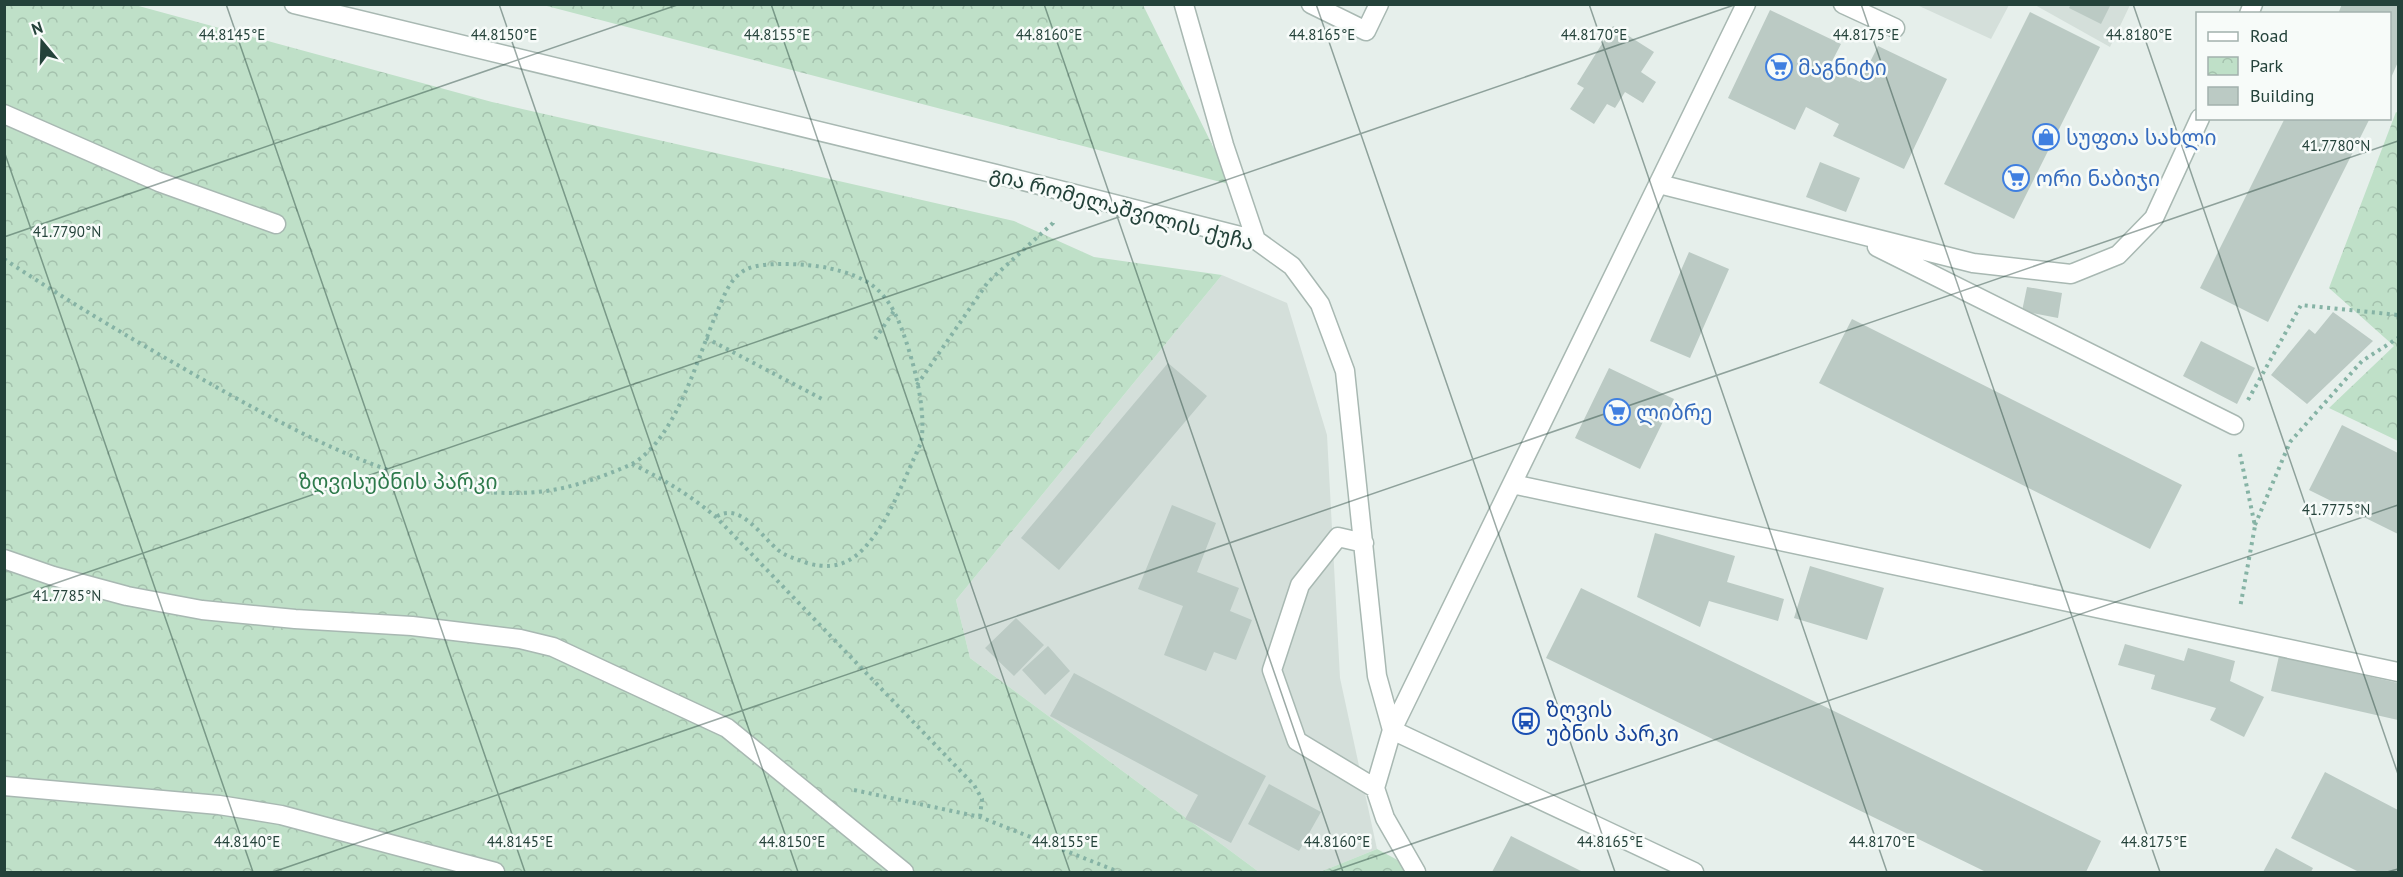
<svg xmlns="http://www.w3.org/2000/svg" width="2403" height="877" font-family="'PT Sans','Noto Sans Georgian',sans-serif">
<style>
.built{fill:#d4dfda}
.park{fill:url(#park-crowns)}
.building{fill:#bbcac4}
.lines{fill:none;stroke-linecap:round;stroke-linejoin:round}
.minor-casing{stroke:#a8b8b2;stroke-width:21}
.path{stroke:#86b3a5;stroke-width:4;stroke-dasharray:3 4.5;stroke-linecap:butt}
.minor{stroke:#fff;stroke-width:18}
.ticks{fill:none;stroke:#24423a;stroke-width:1.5;stroke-opacity:0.45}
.labels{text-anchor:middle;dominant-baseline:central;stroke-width:5;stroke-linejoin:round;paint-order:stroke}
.shop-label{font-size:21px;fill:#366cbe;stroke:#f7fbf9;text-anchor:start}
.street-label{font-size:21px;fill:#24423a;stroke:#f7fbf9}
.park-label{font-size:21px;fill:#2d7a4b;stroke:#f7fbf9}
.transit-label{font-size:21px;fill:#164399;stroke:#f7fbf9;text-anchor:start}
.ticks-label{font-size:15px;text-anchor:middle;fill:#24423a;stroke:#f7fbf9;stroke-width:5;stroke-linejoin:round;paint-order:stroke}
</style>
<defs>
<pattern id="park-crowns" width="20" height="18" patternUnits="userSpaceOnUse" patternTransform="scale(1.5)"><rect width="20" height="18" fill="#bfe0c8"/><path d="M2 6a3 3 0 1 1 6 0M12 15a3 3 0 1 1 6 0" fill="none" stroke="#a4c1ad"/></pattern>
</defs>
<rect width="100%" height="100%" fill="#e6efeb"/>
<path class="built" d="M 1917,5 L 2009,5 L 1991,39 Z
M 2035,5 L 2130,5 L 2110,47 Z
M 1222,275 L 1287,303 L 1327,435 L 1340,678 L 1377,849 L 1320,872 L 1259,872 L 970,658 L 956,600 Z"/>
<path class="park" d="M 5,5 L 135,5 L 492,102 L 1014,221 L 1094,257 L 1222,275 L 956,600 L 970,658 L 1259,872 L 5,872 Z
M 543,5 L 1143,5 L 1232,185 Z
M 2396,112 L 2398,113 L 2398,441 L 2329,408 L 2394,346 L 2329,288 Z
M 1377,849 L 1420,872 L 1320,872 Z"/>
<path class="building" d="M 2071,4 L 2111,4 L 2101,24 L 2069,8 Z
M 2342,4 L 2398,4 L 2398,62 L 2390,80 L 2390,14 L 2338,14 Z
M 1770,10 L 1841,44 L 1829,67 L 1860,82 L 1878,46 L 1947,79 L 1904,169 L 1833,136 L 1839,124 L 1806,107 L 1795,130 L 1728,98 Z
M 2030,12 L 2100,47 L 2014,219 L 1944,184 Z
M 1613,26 L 1654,52 L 1641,72 L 1656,82 L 1643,103 L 1625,92 L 1615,108 L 1607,104 L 1594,124 L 1570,109 L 1584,88 L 1577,84 Z
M 2285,118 L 2370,118 L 2268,322 L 2200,288 Z
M 1820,162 L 1860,178 L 1846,212 L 1806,197 Z
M 1689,252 L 1729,269 L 1690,358 L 1650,341 Z
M 2027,287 L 2062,293 L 2058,318 L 2022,311 Z
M 2333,312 L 2373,341 L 2307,404 L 2271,375 L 2309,329 L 2315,334 Z
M 1852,319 L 2182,485 L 2150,549 L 1819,383 Z
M 2201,341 L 2255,368 L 2237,404 L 2183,376 Z
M 1168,363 L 1207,396 L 1059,570 L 1021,538 Z
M 1609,368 L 1674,399 L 1640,469 L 1575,438 Z
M 2342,425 L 2398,453 L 2398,534 L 2309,490 Z
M 1172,505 L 1216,523 L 1197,572 L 1239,588 L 1230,611 L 1252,620 L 1236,660 L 1214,652 L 1206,671 L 1164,655 L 1183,606 L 1138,589 Z
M 1655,533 L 1735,556 L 1727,582 L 1784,599 L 1778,621 L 1709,601 L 1700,627 L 1637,597 Z
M 1810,566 L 1884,588 L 1867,640 L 1794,618 Z
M 1581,588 L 2101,841 L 2086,872 L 1986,872 L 1546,658 Z
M 1016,618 L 1044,645 L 1014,676 L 985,648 Z
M 2125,644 L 2184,661 L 2188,648 L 2235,661 L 2230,681 L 2264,697 L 2244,737 L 2210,720 L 2216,708 L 2151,689 L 2155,675 L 2118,665 Z
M 1048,646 L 1070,671 L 1045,695 L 1022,670 Z
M 2279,656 L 2398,683 L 2398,720 L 2271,691 Z
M 1074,673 L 1266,776 L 1231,843 L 1185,819 L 1198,795 L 1050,716 Z
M 2325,772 L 2398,810 L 2398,872 L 2359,872 L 2291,838 Z
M 1269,784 L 1321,812 L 1299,851 L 1248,824 Z
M 1511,836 L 1583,872 L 1492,872 Z
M 2276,848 L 2313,868 L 2311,872 L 2263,872 Z"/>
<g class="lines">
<defs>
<path id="minor" d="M 294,4 L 996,174 L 1256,240 L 1292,266 L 1320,304 L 1345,371 L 1377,676 L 1392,730 L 1694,872
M 1311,4 L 1366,31 L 1379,4
M 1843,4 L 1895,28
M 1184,5 L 1224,145 L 1256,240
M 2249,14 L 2253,4
M 4,114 L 159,182 L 276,224
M 1659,184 L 1973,263 L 2071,274 L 2118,255 L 2154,218 L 2200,118
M 1877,247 L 2234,425
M 1512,484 L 2398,672
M 1364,543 L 1338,537 L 1300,585 L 1272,670 L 1297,741 L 1375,788
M 4,559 L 53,576 L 127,596 L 202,610 L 295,619 L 412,626 L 520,639 L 553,647 L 727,728 L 904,872
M 4,786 L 219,805 L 281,815 L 495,872
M 1416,872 L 1385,818 L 1375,788 L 1392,730 L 1746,4"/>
</defs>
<use href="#minor" class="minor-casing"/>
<path class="path" d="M 4,259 C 69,302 135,341 202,379 C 303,436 426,506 546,491 C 575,487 605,476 632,464 C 663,479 690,495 716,517 L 974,785 L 982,799 L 980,817
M 706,338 L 824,400
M 875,339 L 894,311
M 917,385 L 988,282 L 1053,223 L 1054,219
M 2248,400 L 2301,305 L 2398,315
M 2240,454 L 2255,526 L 2240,608
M 632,464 C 677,438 697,358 717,312 C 724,296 730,277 747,269 C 764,261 810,264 828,268 C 868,277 886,289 901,327 C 913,359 927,409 921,443 C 909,468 894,507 879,529 C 860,557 842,573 807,563 C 797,559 787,557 778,550 C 761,536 740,501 716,517
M 2255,525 L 2290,442 L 2362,361 L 2398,338
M 854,790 L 980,817 L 1119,872"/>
<use href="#minor" class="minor"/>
</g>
<path class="ticks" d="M 226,4 L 525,872M 499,4 L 798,872M 771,4 L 1070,872M 1044,4 L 1343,872M 1316,4 L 1615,872M 1589,4 L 1887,872M 1861,4 L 2160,872M 2133,4 L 2398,774M 4,151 L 253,872M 4,237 L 680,4M 4,601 L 1737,4M 273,872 L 2398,141M 1330,872 L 2398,505M 2387,872 L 2398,869"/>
<defs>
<symbol id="supermarket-ring" viewBox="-11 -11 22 22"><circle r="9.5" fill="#f7fbf9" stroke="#3f7fe0" stroke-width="1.5"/><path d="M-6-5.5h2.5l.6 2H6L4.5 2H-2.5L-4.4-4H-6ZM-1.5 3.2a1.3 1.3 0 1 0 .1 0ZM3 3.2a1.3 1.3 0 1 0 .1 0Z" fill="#3f7fe0"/></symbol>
<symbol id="shop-ring" viewBox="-11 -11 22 22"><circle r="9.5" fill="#f7fbf9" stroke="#3f7fe0" stroke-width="1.5"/><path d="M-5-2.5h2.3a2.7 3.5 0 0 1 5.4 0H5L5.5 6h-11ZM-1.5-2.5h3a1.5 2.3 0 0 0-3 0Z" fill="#3f7fe0"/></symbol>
<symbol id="bus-ring" viewBox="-11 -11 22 22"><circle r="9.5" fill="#f7fbf9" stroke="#1a4fb4" stroke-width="1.5"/><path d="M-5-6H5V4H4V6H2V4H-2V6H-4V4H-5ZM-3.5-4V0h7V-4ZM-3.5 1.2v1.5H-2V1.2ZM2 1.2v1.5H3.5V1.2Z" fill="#1a4fb4"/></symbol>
</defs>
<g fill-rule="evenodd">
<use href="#supermarket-ring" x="1764" y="52" width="30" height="30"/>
<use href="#shop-ring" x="2031" y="122" width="30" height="30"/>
<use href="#supermarket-ring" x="2001" y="163" width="30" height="30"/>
<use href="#supermarket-ring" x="1602" y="397" width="30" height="30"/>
<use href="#bus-ring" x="1511" y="706" width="30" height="30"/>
</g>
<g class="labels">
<g class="shop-label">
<text x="1798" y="67">მაგნიტი</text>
<text x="2066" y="137">სუფთა სახლი</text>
<text x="2036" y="178">ორი ნაბიჯი</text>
<text x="1636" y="412">ლიბრე</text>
</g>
<g class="street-label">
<text transform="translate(1122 208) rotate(15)">გია რომელაშვილის ქუჩა</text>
</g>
<g class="park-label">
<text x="398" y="481">ზღვისუბნის პარკი</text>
</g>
<g class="transit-label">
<text x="1546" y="709">ზღვის<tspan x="1546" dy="24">უბნის პარკი</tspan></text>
</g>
</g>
<g class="ticks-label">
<text x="2139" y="40">44.8180°E</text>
<text x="232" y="40">44.8145°E</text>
<text x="504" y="40">44.8150°E</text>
<text x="777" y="40">44.8155°E</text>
<text x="1049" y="40">44.8160°E</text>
<text x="1322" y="40">44.8165°E</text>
<text x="1594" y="40">44.8170°E</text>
<text x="1866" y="40">44.8175°E</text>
<text x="2336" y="151">41.7780°N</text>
<text x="67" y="237">41.7790°N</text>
<text x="2336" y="515">41.7775°N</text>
<text x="67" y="601">41.7785°N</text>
<text x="247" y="847">44.8140°E</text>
<text x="520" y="847">44.8145°E</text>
<text x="792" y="847">44.8150°E</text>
<text x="1065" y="847">44.8155°E</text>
<text x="1337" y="847">44.8160°E</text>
<text x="1610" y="847">44.8165°E</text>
<text x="1882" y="847">44.8170°E</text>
<text x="2154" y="847">44.8175°E</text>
</g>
<rect width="2403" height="877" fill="none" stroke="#24423a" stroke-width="12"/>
<rect x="2196" y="12" width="195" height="108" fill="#f7fbf9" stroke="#a3b1ad" stroke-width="1.5"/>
<rect x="2208" y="32" width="30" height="9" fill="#ffffff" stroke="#a3b1ad" stroke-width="1.5"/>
<text x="2250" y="42" font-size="18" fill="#24423a">Road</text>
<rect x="2208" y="57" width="30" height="18" fill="url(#park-crowns)" stroke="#a3b1ad" stroke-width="1.5"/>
<text x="2250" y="72" font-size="18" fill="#24423a">Park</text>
<rect x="2208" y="87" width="30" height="18" fill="#bbcac4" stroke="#a3b1ad" stroke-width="1.5"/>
<text x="2250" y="102" font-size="18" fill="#24423a">Building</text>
<g transform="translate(42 42) rotate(341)" stroke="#f7fbf9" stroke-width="4.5" paint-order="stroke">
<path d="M0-4.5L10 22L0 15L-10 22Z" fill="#24423a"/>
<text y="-9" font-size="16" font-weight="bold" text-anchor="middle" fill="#24423a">N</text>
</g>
</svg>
